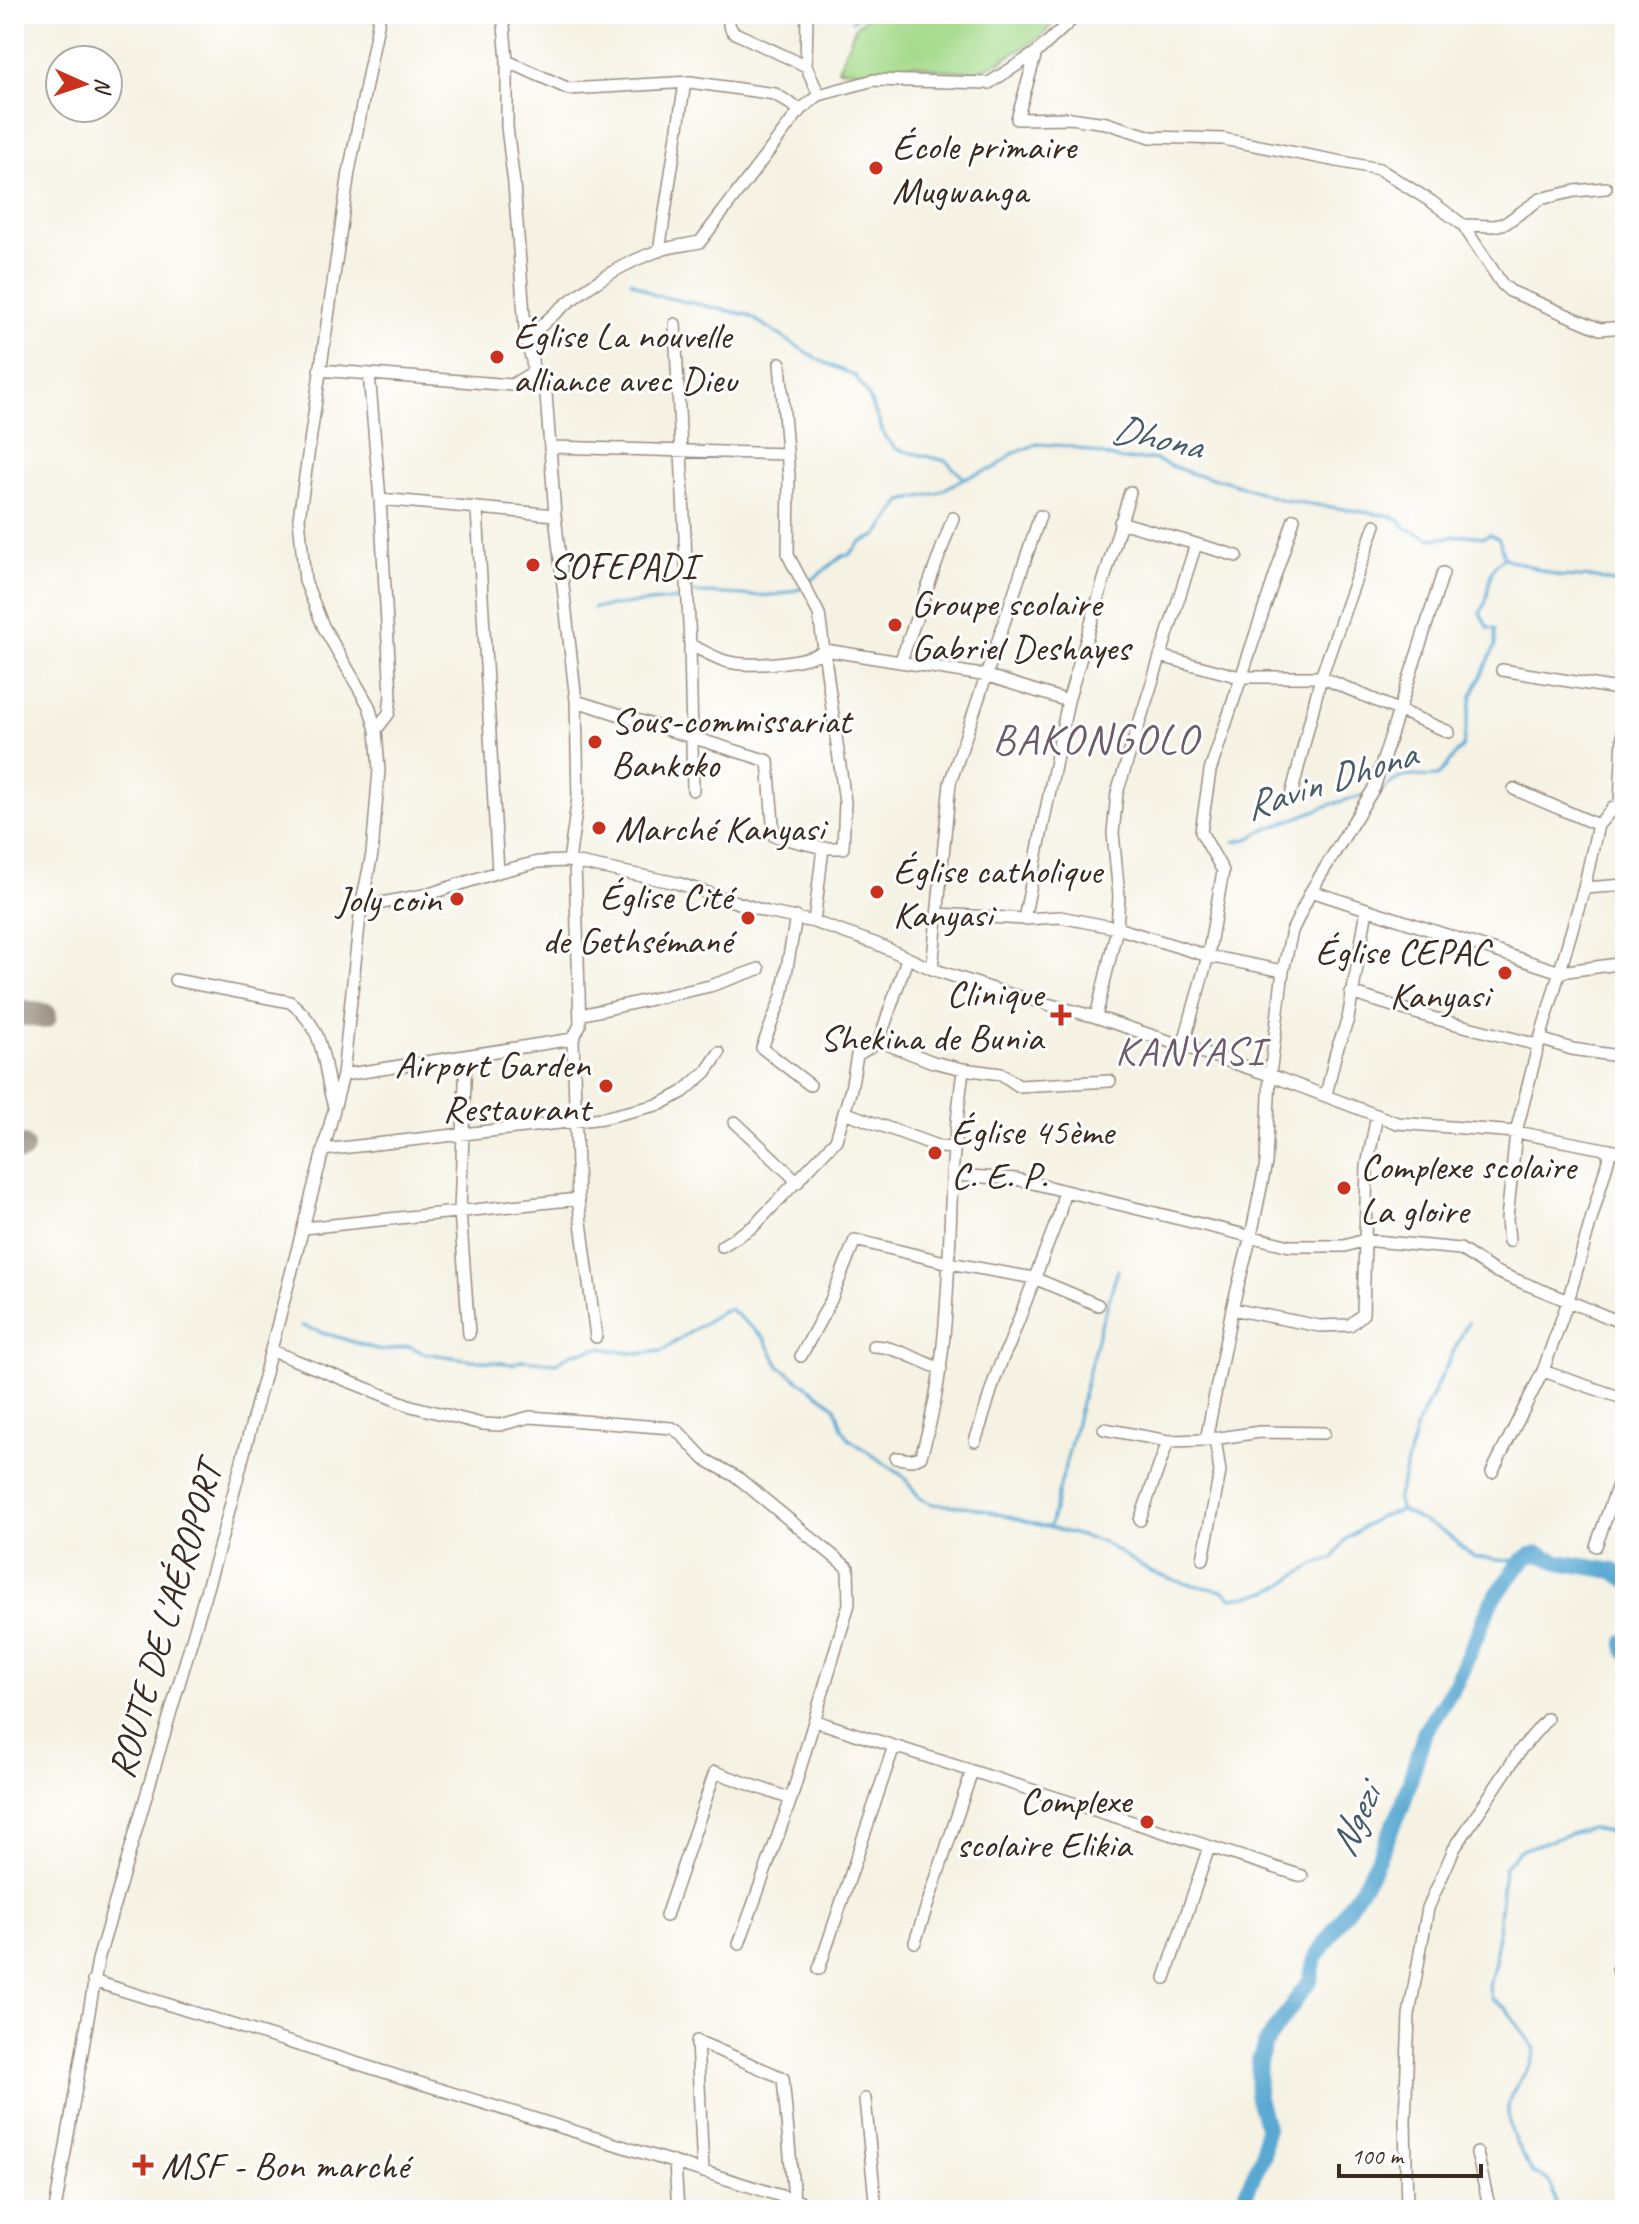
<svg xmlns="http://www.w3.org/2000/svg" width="1639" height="2224" font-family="Caveat,sans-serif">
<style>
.green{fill:#a5da8b;stroke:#708254;stroke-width:2}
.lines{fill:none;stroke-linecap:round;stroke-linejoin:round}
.stream{stroke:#58a8d2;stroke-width:3}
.river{stroke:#58a8d2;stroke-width:16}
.taxiway{stroke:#988e80;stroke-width:26}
.minor-casing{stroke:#988e80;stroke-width:14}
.minor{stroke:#fff;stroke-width:11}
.poi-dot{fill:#c8321e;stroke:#fff;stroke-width:3}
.labels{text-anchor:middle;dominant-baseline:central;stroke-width:6;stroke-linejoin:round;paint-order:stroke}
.poi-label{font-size:38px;fill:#3b2a1e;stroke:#fff;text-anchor:start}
.street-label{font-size:38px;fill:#3b2a1e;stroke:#fff}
.water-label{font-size:40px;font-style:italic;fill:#475c66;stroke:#fff}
.neighbourhood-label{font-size:40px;letter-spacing:2px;fill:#6d5b6a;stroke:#fff}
.quarter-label{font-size:42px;letter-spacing:2px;fill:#6d5b6a;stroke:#fff}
</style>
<rect width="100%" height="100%" fill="#fff"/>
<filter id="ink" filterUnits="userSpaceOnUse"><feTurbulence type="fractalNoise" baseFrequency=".0125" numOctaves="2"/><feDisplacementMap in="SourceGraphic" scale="16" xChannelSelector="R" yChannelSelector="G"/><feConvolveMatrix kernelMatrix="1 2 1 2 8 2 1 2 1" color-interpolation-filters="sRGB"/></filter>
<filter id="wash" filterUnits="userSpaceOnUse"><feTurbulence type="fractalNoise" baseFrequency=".006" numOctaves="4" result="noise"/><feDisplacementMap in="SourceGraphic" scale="32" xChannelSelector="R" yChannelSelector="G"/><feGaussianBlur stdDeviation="1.8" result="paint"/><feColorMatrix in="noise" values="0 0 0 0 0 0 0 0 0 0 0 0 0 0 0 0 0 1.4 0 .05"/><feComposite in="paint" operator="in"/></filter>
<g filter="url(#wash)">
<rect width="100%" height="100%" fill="#f5f2e3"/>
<path class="green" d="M 871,14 L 1062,14 L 1041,37 L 1001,61 L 975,72 L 937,69 L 915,64 L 875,72 L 838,69 L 856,26 Z"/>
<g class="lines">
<path class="stream" d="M 852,21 L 861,14
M 631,281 L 654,295 L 748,315 L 817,359 L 855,376 L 868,395 L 885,437 L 896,449 L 946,461 L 964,478
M 808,583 L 842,556 L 849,555 L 861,542 L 877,536 L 902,501 L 938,493 L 964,478 L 995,468 L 1012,454 L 1037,444 L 1069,446 L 1122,460 L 1153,459 L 1196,475 L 1223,480 L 1283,500 L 1391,516 L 1402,522 L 1404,527 L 1431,539 L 1466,535 L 1484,537 L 1489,534 L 1499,539 L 1504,558 L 1559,576 L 1596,578 L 1625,585
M 695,593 C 730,592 769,602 802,588
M 593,608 L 679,599 L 683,595
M 1376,793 C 1386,790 1390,782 1398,779 C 1412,773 1423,778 1438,776 L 1463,746 L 1472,696 L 1495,646 L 1495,629 L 1488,628 L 1480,613 C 1494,595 1482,570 1504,558
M 1234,842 L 1251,838 L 1260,832 L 1335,803 L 1365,795
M 302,1326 L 382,1351 L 409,1346 L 424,1353 L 473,1360 L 513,1364 L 522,1360 L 556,1363 L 573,1353 L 601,1348 L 638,1354 L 662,1351 L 722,1311 L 730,1309 L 765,1339 L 779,1366 L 835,1406 L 842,1428 L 849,1439 L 903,1476 L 920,1498 L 932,1504 L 972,1507 L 1103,1542 L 1151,1572 L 1183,1583 L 1224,1591 L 1232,1598 C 1248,1596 1268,1594 1282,1585 C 1299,1575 1313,1562 1333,1559 L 1345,1540 L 1378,1517 L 1401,1510 L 1444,1532 L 1474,1557 L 1522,1561
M 1401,1510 L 1397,1500 L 1417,1426 L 1468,1322
M 1050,1526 L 1099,1331 L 1118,1270
M 1556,2210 C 1553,2190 1556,2179 1533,2174 C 1521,2152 1500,2121 1511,2096 C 1519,2079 1531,2069 1535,2050 L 1506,2008 L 1491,1998 L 1489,1986 L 1495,1962 L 1504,1868 L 1518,1851 L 1589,1828 L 1625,1835"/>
<path class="river" d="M 1625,1642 L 1625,1650
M 1238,2210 L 1263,2155 L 1266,2127 L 1257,2094 L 1259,2061 L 1265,2044 L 1310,1980 L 1315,1959 L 1372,1871 L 1402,1807 L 1425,1731 L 1456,1683 L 1492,1601 L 1522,1561 L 1531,1555 L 1539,1554 L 1559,1562 L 1614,1571 L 1625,1579"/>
<path class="taxiway" d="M 14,1011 L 44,1016
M 14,1147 L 21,1148"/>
</g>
</g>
<g filter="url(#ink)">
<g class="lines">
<defs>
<path id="minor" d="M 503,14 L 507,61 L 507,127 L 514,184 L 526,341 L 532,360 L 533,372 L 546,394 L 555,515 L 576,701 L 578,797 L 569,861
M 729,14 L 729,25 L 733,32 L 806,66
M 807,14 L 806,66 L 819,95
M 1036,53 L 1017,119 L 1070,118 L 1106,123 L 1151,137 L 1223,139 L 1379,169 L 1432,202 L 1463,225 L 1502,284 L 1510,291 L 1600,329 L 1625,327
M 507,61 L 569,89 L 690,82 L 775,94 L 800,110
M 1463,225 L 1494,226 L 1506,223 L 1540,199 L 1575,191 L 1606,188
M 659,251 L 685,82
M 675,324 L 690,645 L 693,790
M 526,341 C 561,304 609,268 658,251 C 671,246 686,245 700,242 L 800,110 L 819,95 L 874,80 L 989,83 L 1036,53 L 1078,14
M 780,363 L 789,477 L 788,555 L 819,614 L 845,802 L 843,848 L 823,848 L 814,922
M 319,370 L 512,385 L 533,372
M 369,374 L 380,499 L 391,695 L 389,713 L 376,730
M 552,447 L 786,454
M 380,499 L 555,515
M 477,510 L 498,872
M 1120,522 L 1237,556
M 690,645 C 702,650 713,657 725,661 C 747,668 807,663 825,650 L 988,676 L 1068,701
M 1160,656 L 1240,677 L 1321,677 L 1449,732
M 901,660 L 953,518
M 1502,670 L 1624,690
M 576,701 L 768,761 L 774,836 L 823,848
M 1514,789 L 1598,825
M 1291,796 L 1321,677 L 1375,525
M 1620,806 L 1625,686
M 1584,888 L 1625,885
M 1311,891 L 1560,972 L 1625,963
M 361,907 L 429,894 L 498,872 L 538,862 L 569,861 L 677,883 L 767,912 L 814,922 L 877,944 L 932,969 L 1002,992 L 1096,1017 L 1270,1075 L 1397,1123 L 1516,1132 L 1625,1153
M 938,914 L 1024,919 L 1060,917 L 1117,928 L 1208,956 L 1283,971
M 796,917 L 782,996 L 762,1048 L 810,1085
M 1024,919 L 1068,701 L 1130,492
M 932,969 L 950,783 L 1040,516
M 175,980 L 290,1002 C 329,1032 321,1064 334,1107
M 1351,993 L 1429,1017 L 1538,1045
M 580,1015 L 710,986 L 759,969
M 1096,1017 L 1117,928 L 1119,896 L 1113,833 L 1117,793 L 1196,544
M 573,1039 L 578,1199 L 596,1337
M 1540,1039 L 1572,1049 L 1625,1057
M 879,1041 L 933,1062 L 963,1069 L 1001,1074 L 1019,1086 L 1110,1081
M 1183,1046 L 1208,956 L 1223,871 L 1201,832 L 1210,771 L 1294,519
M 466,1057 L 460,1211 L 469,1334
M 343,1075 L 573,1039 L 580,1025 L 575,863
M 1326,1095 L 1336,1052 L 1348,1019 L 1367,909
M 844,1112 L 940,1147 L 954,1148
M 735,1122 L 798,1182
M 323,1150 L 603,1118 L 661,1104 L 683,1092 L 706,1072 L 719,1053
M 952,1175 L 1016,1179 L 1290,1246 L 1345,1246 L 1364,1240 L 1460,1249 L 1494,1271 L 1625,1324
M 304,1228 L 578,1199
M 1509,1241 L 1507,1219 L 1516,1132 L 1540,1039 L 1584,888 L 1598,825 L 1613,808 L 1625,805
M 722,1246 L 754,1226 L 836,1140 L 851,1089 L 857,1055 L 879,1041 L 907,959
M 1232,1309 L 1319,1326 L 1350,1325 L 1363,1314 L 1367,1166 L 1377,1115
M 873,1346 C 895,1346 919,1361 941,1369
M 272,1351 L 411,1406 L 482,1424 L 500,1425 L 530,1417 L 672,1428 L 680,1433 L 704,1459 L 737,1477 L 848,1568 L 849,1604 L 791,1799 L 739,1944
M 801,1356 L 831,1300 L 855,1240 L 949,1263 L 1034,1278 L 1098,1305
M 1543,1371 L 1625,1399
M 1104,1429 L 1168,1441 L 1206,1440 L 1260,1432 L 1324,1433
M 1206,1440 L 1232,1309 L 1251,1236 L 1266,1163 L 1270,1075 L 1283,971 L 1292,931 L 1311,891 L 1374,788 L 1443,573
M 975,1441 C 987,1409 993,1375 1009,1345 L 1059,1215 L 1064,1192
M 896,1458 L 912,1460 L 921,1456 C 949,1367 948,1271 952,1178 C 954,1142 959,1105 963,1069
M 1492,1472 L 1543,1371 L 1568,1301 L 1611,1150
M 1140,1520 L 1168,1441
M 1596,1546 L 1625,1465
M 1203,1559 L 1220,1472 L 1215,1438
M 815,1721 L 1302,1876
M 666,1916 L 715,1772 L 791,1799
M 915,1942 L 972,1771
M 819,1969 L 894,1746
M 1618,1969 L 1625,1989
M 1165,1978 L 1209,1847
M 93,1981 L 826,2210
M 865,2099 L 876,2210
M 1477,2153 L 1490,2210
M 675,2164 L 678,2210
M 703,2172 L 697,2041 L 783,2078 L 795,2210
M 55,2210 L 98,1960 L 222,1537 L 343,1075 L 361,907 L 372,854 L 379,770 L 376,730 L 369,706 L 323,626 L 305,581 L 299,518 L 349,172 L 380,14
M 1407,2210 L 1405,2120 L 1409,2015 L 1428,1908 L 1454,1849 L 1521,1749 L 1547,1719"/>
</defs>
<use href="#minor" class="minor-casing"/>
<use href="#minor" class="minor"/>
</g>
</g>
<g class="poi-dot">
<circle cx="876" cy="168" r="8"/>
<circle cx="497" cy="357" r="8"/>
<circle cx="533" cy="565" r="8"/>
<circle cx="895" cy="625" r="8"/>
<circle cx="595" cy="742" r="8"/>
<circle cx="599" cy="828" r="8"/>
<circle cx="877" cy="892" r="8"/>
<circle cx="457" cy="899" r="8"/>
<circle cx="748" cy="918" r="8"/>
<circle cx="1505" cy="973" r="8"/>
<path d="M1057 1003h8v8h8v8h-8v8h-8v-8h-8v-8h8z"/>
<circle cx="606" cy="1086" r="8"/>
<circle cx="935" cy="1153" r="8"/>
<circle cx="1344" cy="1188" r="8"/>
<circle cx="1147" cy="1822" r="8"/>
<path d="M139 2153h8v8h8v8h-8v8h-8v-8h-8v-8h8z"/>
</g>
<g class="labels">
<g class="poi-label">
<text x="892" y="146">École primaire<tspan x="892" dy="44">Mugwanga</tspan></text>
<text x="513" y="335">Église La nouvelle<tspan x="513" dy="44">alliance avec Dieu</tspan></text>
<text x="549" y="565">SOFEPADI</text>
<text x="911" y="603">Groupe scolaire<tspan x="911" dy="44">Gabriel Deshayes</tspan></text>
<text x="611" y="720">Sous-commissariat<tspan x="611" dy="44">Bankoko</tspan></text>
<text x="615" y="828">Marché Kanyasi</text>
<text x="893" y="870">Église catholique<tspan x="893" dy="44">Kanyasi</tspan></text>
<text x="732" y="896" text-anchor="end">Église Cité<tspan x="732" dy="44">de Gethsémané</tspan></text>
<text x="441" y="899" text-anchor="end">Joly coin</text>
<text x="1489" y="951" text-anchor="end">Église CEPAC<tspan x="1489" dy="44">Kanyasi</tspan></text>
<text x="1043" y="993" text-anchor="end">Clinique<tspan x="1043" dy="44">Shekina de Bunia</tspan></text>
<text x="590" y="1064" text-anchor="end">Airport Garden<tspan x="590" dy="44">Restaurant</tspan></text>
<text x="951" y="1131">Église 45ème<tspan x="951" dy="44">C. E. P.</tspan></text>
<text x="1360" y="1166">Complexe scolaire<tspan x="1360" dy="44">La gloire</tspan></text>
<text x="1131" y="1800" text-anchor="end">Complexe<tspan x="1131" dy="44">scolaire Elikia</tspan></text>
<text x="161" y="2165">MSF - Bon marché</text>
</g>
<g class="street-label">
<text transform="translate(165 1620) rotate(-74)">ROUTE DE L'AÉROPORT</text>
</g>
<g class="water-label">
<text transform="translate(1157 437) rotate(12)">Dhona</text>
<text transform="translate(1330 780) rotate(-18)">Ravin Dhona</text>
<text transform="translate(1355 1821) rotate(-66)">Ngezi</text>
</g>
<g class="neighbourhood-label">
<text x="1190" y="1051">KANYASI</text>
</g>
<g class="quarter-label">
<text x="1096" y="739">BAKONGOLO</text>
</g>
</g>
<rect width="1639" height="2224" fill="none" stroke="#fff" stroke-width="48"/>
<g transform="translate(84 84) rotate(93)"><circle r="38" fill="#ffffff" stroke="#b1aaa5" stroke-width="2"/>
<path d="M0-6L14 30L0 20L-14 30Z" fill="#c8321e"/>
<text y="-12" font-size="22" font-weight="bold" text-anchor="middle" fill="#3b2a1e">N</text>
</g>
<path d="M1339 2164v12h142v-12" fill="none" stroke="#3b2a1e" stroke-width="4"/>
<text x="1351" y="2164" font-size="24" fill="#3b2a1e" stroke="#ffffff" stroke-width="6" paint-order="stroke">100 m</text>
</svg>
